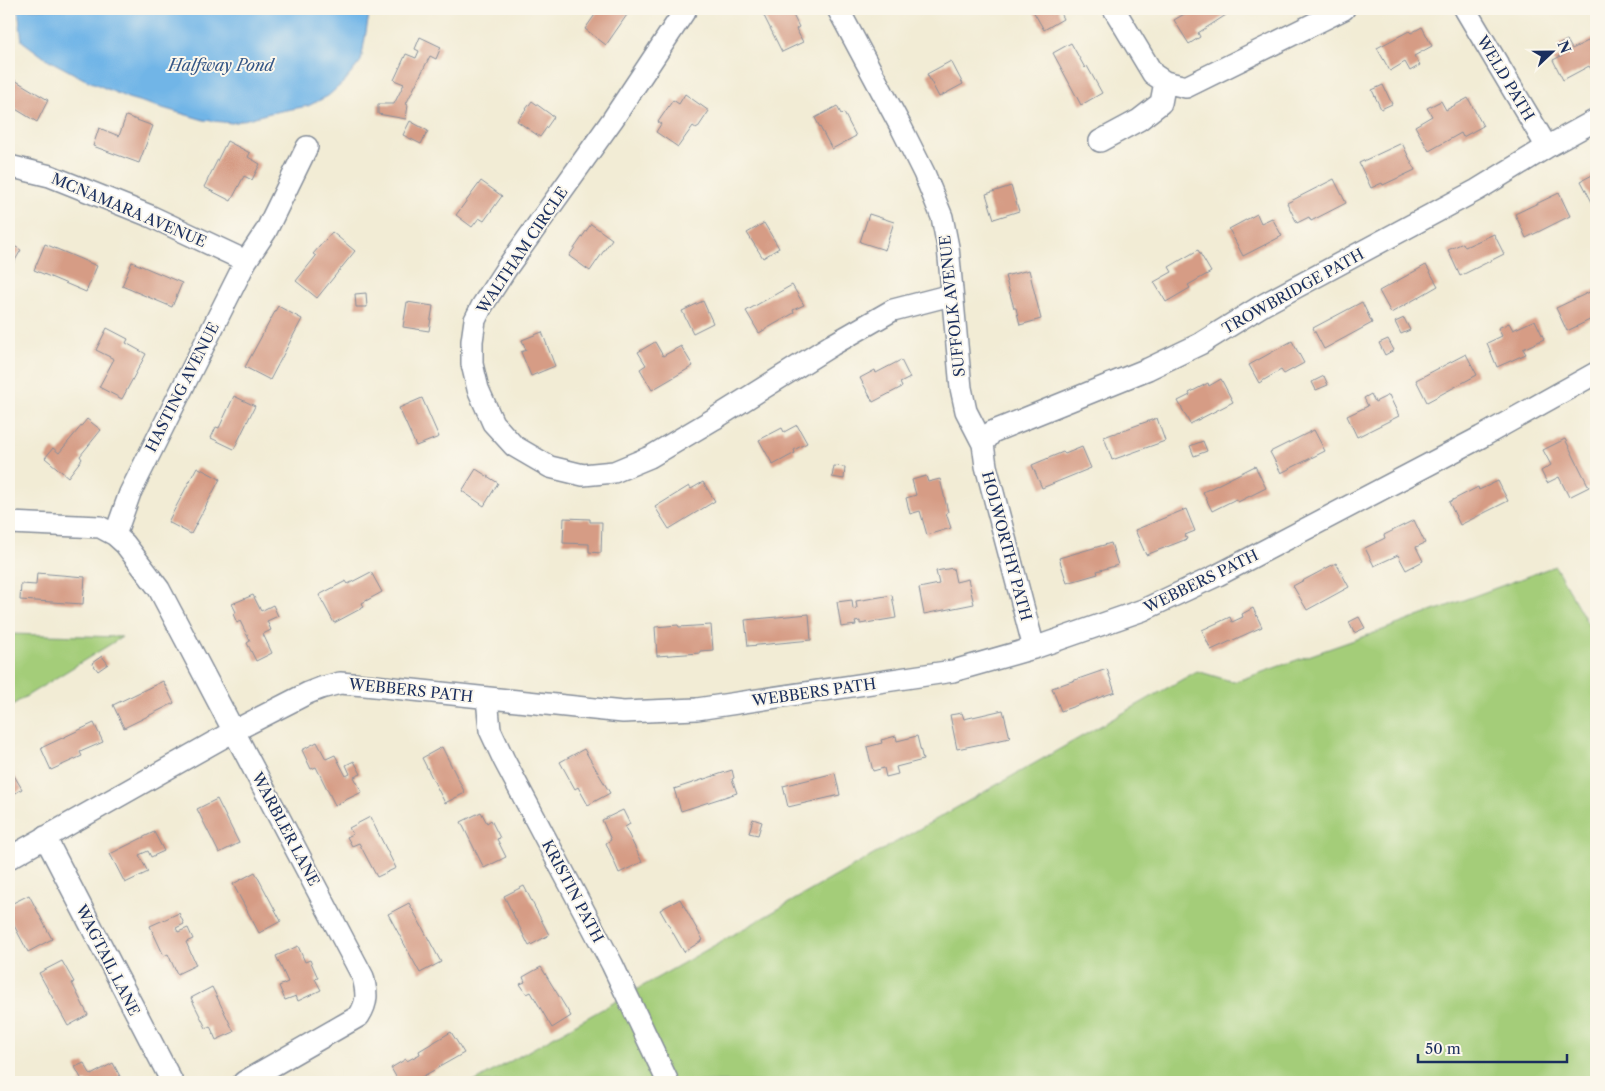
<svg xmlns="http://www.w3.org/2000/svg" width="1605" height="1091" font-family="'Libre Caslon Text',serif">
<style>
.green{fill:#a4cd79;stroke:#607e6c}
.water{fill:#71b5e7;stroke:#4672a2}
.building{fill:#d69c85}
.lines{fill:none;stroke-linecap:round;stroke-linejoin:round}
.minor-casing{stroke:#868e9a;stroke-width:24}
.minor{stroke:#fff;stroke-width:21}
.labels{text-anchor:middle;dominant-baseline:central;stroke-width:4;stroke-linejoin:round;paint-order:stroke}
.street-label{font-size:15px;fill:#1b2f5e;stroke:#fbf7ec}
.water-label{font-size:16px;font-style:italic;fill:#355787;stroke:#fbf7ec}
</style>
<rect width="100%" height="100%" fill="#fbf7ec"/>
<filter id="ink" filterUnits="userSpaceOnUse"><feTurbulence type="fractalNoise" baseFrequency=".02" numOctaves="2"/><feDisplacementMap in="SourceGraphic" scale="10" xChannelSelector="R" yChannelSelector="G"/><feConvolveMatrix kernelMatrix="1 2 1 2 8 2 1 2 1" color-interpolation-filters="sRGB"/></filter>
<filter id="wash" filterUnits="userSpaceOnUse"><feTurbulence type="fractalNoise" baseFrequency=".0096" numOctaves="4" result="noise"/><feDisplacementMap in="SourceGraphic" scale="20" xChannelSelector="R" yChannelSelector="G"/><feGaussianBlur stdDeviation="1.12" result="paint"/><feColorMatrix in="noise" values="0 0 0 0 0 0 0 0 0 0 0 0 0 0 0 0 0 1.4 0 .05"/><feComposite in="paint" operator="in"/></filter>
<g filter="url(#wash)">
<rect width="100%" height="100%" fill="#f2ecd5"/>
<path class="green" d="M 1555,566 L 1596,638 L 1596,1082 L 474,1082 L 1197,671 L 1234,682 L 1380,631 Z
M 9,634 L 122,637 L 9,707 Z"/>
<path class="water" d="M 18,9 L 370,9 L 361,61 L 345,81 L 328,96 L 308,106 L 270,113 L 232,123 L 204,120 L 128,98 L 84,79 L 45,58 L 22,41 Z"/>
<g id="blocks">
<path class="building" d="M 599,9 L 625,9 L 629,12 L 606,45 L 585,29 Z
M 774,9 L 790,9 L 799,27 L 796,29 L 803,42 L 782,52 L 763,14 Z
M 1032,9 L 1058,9 L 1063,19 L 1044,30 Z
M 1193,9 L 1222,9 L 1226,15 L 1198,33 L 1200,37 L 1189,44 L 1174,20 Z
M 1422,27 L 1432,46 L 1414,56 L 1420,65 L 1410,71 L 1405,62 L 1390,71 L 1377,48 L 1409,31 L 1411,33 Z
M 420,37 L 441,47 L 436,59 L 430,56 L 406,104 L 408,105 L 406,119 L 378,114 L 378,104 L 394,104 L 404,84 L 394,80 L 406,54 L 416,58 L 419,51 L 415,49 Z
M 1596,37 L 1596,66 L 1591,69 L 1589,66 L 1563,80 L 1553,60 L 1563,55 L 1558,45 L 1567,40 L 1572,49 Z
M 1071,43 L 1085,68 L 1087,66 L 1102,93 L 1081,105 L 1053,53 Z
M 951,61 L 963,84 L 939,97 L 927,74 Z
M 13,79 L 48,100 L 37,122 L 9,105 L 9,82 Z
M 1383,85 L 1392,104 L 1381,109 L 1372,90 Z
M 685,94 L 709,111 L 697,129 L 693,126 L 678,147 L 656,132 L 661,124 L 658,122 L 673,100 L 679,104 Z
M 1468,98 L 1483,126 L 1463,137 L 1461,133 L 1429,151 L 1415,126 L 1432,116 L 1427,108 L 1441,101 L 1446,110 Z
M 532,101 L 554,117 L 540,137 L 517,121 Z
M 837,106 L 841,114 L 844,113 L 856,136 L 832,149 L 815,118 Z
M 126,116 L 153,126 L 139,163 L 93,146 L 99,128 L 119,136 Z
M 410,121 L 428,131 L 421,144 L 403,135 Z
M 227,141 L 250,153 L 248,157 L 260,164 L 252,180 L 244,176 L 231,201 L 204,187 Z
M 1402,143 L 1415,170 L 1383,185 L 1382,183 L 1371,188 L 1359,163 Z
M 1596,173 L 1596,200 L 1592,202 L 1581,181 Z
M 1334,179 L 1346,203 L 1311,221 L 1309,217 L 1297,223 L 1287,203 Z
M 481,181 L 502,196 L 484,221 L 479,218 L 472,227 L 456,215 Z
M 1011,186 L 1019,211 L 994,219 L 986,194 Z
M 1559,193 L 1570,216 L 1526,238 L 1515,214 Z
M 869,214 L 894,222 L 885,250 L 860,242 Z
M 1257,214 L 1261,223 L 1272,218 L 1282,236 L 1243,256 L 1229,229 Z
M 764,223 L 779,248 L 763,258 L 747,233 Z
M 591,224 L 612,239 L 590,271 L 569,256 Z
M 332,232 L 355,251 L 317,298 L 296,281 L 316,256 L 313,254 Z
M 1494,234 L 1504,254 L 1460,276 L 1448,250 L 1463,243 L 1465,247 Z
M 9,243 L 21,250 L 9,271 Z
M 45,244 L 97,266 L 86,292 L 34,270 Z
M 1198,250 L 1211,272 L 1188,285 L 1190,288 L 1166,302 L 1154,282 L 1172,272 L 1169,267 Z
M 132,262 L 182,283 L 172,307 L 122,286 Z
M 1426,265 L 1438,286 L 1391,313 L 1379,291 Z
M 1029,270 L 1041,319 L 1020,325 L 1016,308 L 1014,308 L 1005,276 Z
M 792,285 L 804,305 L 793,310 L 794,313 L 759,333 L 746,311 Z
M 1596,289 L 1596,317 L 1567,331 L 1556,308 Z
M 366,293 L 367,307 L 356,307 L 355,294 Z
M 703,301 L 713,323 L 693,333 L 682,311 Z
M 407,302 L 433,306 L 429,331 L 403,327 Z
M 1362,302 L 1372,323 L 1324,349 L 1313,328 Z
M 278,306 L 302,319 L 270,380 L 245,367 Z
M 1404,318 L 1410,330 L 1401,334 L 1395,322 Z
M 1535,320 L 1544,339 L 1523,349 L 1526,354 L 1497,367 L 1487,343 L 1502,336 L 1498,328 L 1509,323 L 1513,330 Z
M 107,328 L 128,339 L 126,343 L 146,354 L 122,399 L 99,387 L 114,359 L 96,350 Z
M 542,332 L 555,366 L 531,376 L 521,352 L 526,350 L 522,340 Z
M 1388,339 L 1394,350 L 1385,355 L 1379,343 Z
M 1292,341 L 1304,363 L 1284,374 L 1281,370 L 1259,383 L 1249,365 Z
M 655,342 L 663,356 L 681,346 L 693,366 L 652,390 L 640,369 L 646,365 L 638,352 Z
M 1466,354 L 1477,375 L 1427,402 L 1416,380 Z
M 901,360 L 910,378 L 900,383 L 902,387 L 873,402 L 860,378 L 875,370 L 876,373 Z
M 1324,376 L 1328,385 L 1316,390 L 1312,382 Z
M 1221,379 L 1233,402 L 1190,424 L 1178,401 L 1190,395 L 1189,393 L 1208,383 L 1209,386 Z
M 1371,394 L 1375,402 L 1389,395 L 1399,416 L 1357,437 L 1347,416 L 1368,406 L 1364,398 Z
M 234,396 L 255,406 L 234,449 L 211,438 L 216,427 L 219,428 Z
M 422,398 L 439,437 L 416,446 L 399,408 Z
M 1157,418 L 1165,441 L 1112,460 L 1104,437 Z
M 87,419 L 101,430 L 80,456 L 82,459 L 68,477 L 45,458 L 53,448 L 59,453 Z
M 797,425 L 807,443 L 794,450 L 795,453 L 773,465 L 759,440 L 782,428 L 784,432 Z
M 1314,430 L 1325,451 L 1281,473 L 1270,452 Z
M 1565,439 L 1589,487 L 1569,497 L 1559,477 L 1547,483 L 1541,471 L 1551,465 L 1543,450 Z
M 1203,441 L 1207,451 L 1194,456 L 1190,446 Z
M 1082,447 L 1091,468 L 1042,488 L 1032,465 L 1063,452 L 1065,454 Z
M 834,466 L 845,467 L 844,479 L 832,477 Z
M 1255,466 L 1266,488 L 1238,502 L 1236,499 L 1212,511 L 1203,492 Z
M 197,467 L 220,479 L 191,534 L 168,522 Z
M 476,469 L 498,483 L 484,506 L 462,491 Z
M 926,476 L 928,482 L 940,479 L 948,512 L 946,513 L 951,528 L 927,535 L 920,511 L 910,514 L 906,498 L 916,495 L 912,480 Z
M 1498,481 L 1508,501 L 1460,525 L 1449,502 L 1478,487 L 1479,490 Z
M 703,482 L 715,501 L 669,529 L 655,507 L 689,486 L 691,489 Z
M 1186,509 L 1195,531 L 1185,535 L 1187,539 L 1146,555 L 1135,530 Z
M 564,518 L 590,519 L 590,522 L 602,522 L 601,553 L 589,552 L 589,544 L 563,543 Z
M 1414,520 L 1425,543 L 1416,547 L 1423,561 L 1406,570 L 1398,555 L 1374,566 L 1365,548 L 1385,538 L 1384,535 Z
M 1111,543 L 1118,565 L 1097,571 L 1098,574 L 1067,583 L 1059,558 Z
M 1336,563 L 1349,587 L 1307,610 L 1293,586 Z
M 953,568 L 956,582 L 968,579 L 974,604 L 924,614 L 919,588 L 939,584 L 936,571 Z
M 371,572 L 382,592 L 362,603 L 364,607 L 334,623 L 319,595 L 346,581 L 348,584 Z
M 37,573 L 85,577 L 83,604 L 20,600 L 21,584 L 36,585 Z
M 253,595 L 261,611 L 273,605 L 278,616 L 267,621 L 271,630 L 263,634 L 272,653 L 256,661 L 247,643 L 250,641 L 240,621 L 237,623 L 233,614 L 236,612 L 232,604 Z
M 892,595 L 896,618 L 860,624 L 860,621 L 855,622 L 856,625 L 841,627 L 837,602 L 852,600 L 853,609 L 857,608 L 856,601 Z
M 1253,608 L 1262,627 L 1211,650 L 1202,630 L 1230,617 L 1232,622 L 1243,617 L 1242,614 Z
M 809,614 L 811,640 L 748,646 L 745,620 Z
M 1359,617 L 1365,628 L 1354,633 L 1349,622 Z
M 678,625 L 679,627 L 711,625 L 713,650 L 700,651 L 700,653 L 657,656 L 655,627 Z
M 102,656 L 108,664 L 98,671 L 92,663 Z
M 1107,669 L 1115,692 L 1061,711 L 1052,688 Z
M 163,681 L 174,703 L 124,728 L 113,705 Z
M 1003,710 L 1010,738 L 957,749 L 950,715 L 962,713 L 964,719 Z
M 94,723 L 103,742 L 80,752 L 82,756 L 51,770 L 41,748 Z
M 896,736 L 897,741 L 917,736 L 923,760 L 896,767 L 898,774 L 886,777 L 884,768 L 873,771 L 867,747 L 882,743 L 881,740 Z
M 317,742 L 326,759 L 335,755 L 346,776 L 350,774 L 346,765 L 354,761 L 361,774 L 354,777 L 362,792 L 335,805 L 316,767 L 311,769 L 302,750 Z
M 442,747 L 465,793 L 445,803 L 422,758 Z
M 584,749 L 610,793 L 588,805 L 578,787 L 575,789 L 560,762 Z
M 732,770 L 734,778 L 732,779 L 737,793 L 681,811 L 674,789 Z
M 12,772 L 22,789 L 9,797 L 9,774 Z
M 835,773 L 840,795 L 788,807 L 783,786 Z
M 217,799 L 239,843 L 219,853 L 197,809 Z
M 623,810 L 630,824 L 625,827 L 642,862 L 619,873 L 606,843 L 611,840 L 602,820 Z
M 481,812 L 487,823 L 491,820 L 500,838 L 497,839 L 506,857 L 484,868 L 461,822 Z
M 370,817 L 396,868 L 377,877 L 359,843 L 352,846 L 347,837 L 353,834 L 349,828 Z
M 753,819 L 762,822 L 758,835 L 749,833 Z
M 154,832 L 164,851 L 151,857 L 148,851 L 139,855 L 148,872 L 125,883 L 110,854 Z
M 255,872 L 281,921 L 259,933 L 233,884 Z
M 524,886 L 549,935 L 529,946 L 504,896 Z
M 29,895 L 52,939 L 28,952 L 9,916 L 9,905 Z
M 680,899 L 703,940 L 684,952 L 660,910 Z
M 409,903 L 441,962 L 420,973 L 388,914 Z
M 179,913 L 184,924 L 176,928 L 178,932 L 188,928 L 193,939 L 186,942 L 196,965 L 177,974 L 168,954 L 164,956 L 150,926 Z
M 298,946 L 305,962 L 310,960 L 318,978 L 315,979 L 321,990 L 298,1001 L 296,996 L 285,1000 L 279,986 L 288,982 L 276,956 Z
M 62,961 L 74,982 L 72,983 L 88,1015 L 68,1026 L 39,973 Z
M 541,967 L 571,1016 L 552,1028 L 531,992 L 527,994 L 520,984 L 525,982 L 523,977 Z
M 212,987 L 234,1032 L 216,1040 L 210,1026 L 206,1028 L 191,998 Z
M 451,1032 L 464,1053 L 413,1082 L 399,1082 L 391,1068 L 406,1059 L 407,1061 L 420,1054 L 419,1051 Z
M 84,1063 L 91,1075 L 113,1063 L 123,1082 L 78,1082 L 82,1080 L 75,1067 Z"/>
</g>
</g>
<g filter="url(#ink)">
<use href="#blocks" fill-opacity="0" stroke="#868e9a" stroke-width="1"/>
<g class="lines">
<defs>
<path id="minor" d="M 686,9 L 613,119 L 506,269 L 482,306 L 475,320 L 472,341 L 472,364 L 478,389 L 493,423 L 514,446 L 550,467 L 583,475 L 614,472 L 650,457 L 714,419 L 832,345 L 893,310 L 951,295
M 838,9 L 901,127 L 924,173 L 942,217 L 948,247 L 961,388 L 966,411 L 983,444 L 986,466 L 1034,648
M 1114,9 L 1153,74 L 1165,82
M 1465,9 L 1547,147
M 1100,141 L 1139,120 L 1161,103 L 1165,82 L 1186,87 L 1344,9
M 9,166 L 50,176 L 150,216 L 246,261
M 983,444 L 992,432 L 1148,369 L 1200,344 L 1263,305 L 1477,190 L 1547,147 L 1596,120
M 9,523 L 100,527 L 115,535 L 130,493 L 246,261 L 266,231 L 307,147
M 115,535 L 125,544 L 159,589 L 363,977 C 367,993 368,1002 359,1016 L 244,1082
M 487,698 L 490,730 L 504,760 L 612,964 L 668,1082
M 45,837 L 172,1082
M 9,858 L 234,731 L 308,693 L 321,688 L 340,683 L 365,685 L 623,712 L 697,709 L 953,671 L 1034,648 L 1143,610 L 1218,575 L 1481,437 L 1596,373"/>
</defs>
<use href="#minor" class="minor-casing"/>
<use href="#minor" class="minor"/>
</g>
</g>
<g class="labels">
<g class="street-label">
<text transform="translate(1506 78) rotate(59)">WELD PATH</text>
<text transform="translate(129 210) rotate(23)">MCNAMARA AVENUE</text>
<text transform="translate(522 250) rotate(-56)">WALTHAM CIRCLE</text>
<text transform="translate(1293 291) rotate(-29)">TROWBRIDGE PATH</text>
<text transform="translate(952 306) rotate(-96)">SUFFOLK AVENUE</text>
<text transform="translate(182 387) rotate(-63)">HASTING AVENUE</text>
<text transform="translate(1007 546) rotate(75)">HOLWORTHY PATH</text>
<text transform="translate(1201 581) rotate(-26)">WEBBERS PATH</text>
<text transform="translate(411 690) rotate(6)">WEBBERS PATH</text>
<text transform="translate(814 692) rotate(-8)">WEBBERS PATH</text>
<text transform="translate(286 829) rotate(62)">WARBLER LANE</text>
<text transform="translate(573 891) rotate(62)">KRISTIN PATH</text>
<text transform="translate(108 960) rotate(63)">WAGTAIL LANE</text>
</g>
<g class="water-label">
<text x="221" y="65">Halfway Pond</text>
</g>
</g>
<rect width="1605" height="1091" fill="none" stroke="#fbf7ec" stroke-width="30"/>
<g transform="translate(1552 52) rotate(68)" stroke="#fbf7ec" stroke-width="4" paint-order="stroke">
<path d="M0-4L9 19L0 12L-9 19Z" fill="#1b2f5e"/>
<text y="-8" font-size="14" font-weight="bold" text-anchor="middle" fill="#1b2f5e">N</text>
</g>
<path d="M1418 1054v8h149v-8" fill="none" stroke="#1b2f5e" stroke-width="2.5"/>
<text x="1425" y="1054" font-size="15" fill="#1b2f5e" stroke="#fbf7ec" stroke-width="4" paint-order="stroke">50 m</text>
</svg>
